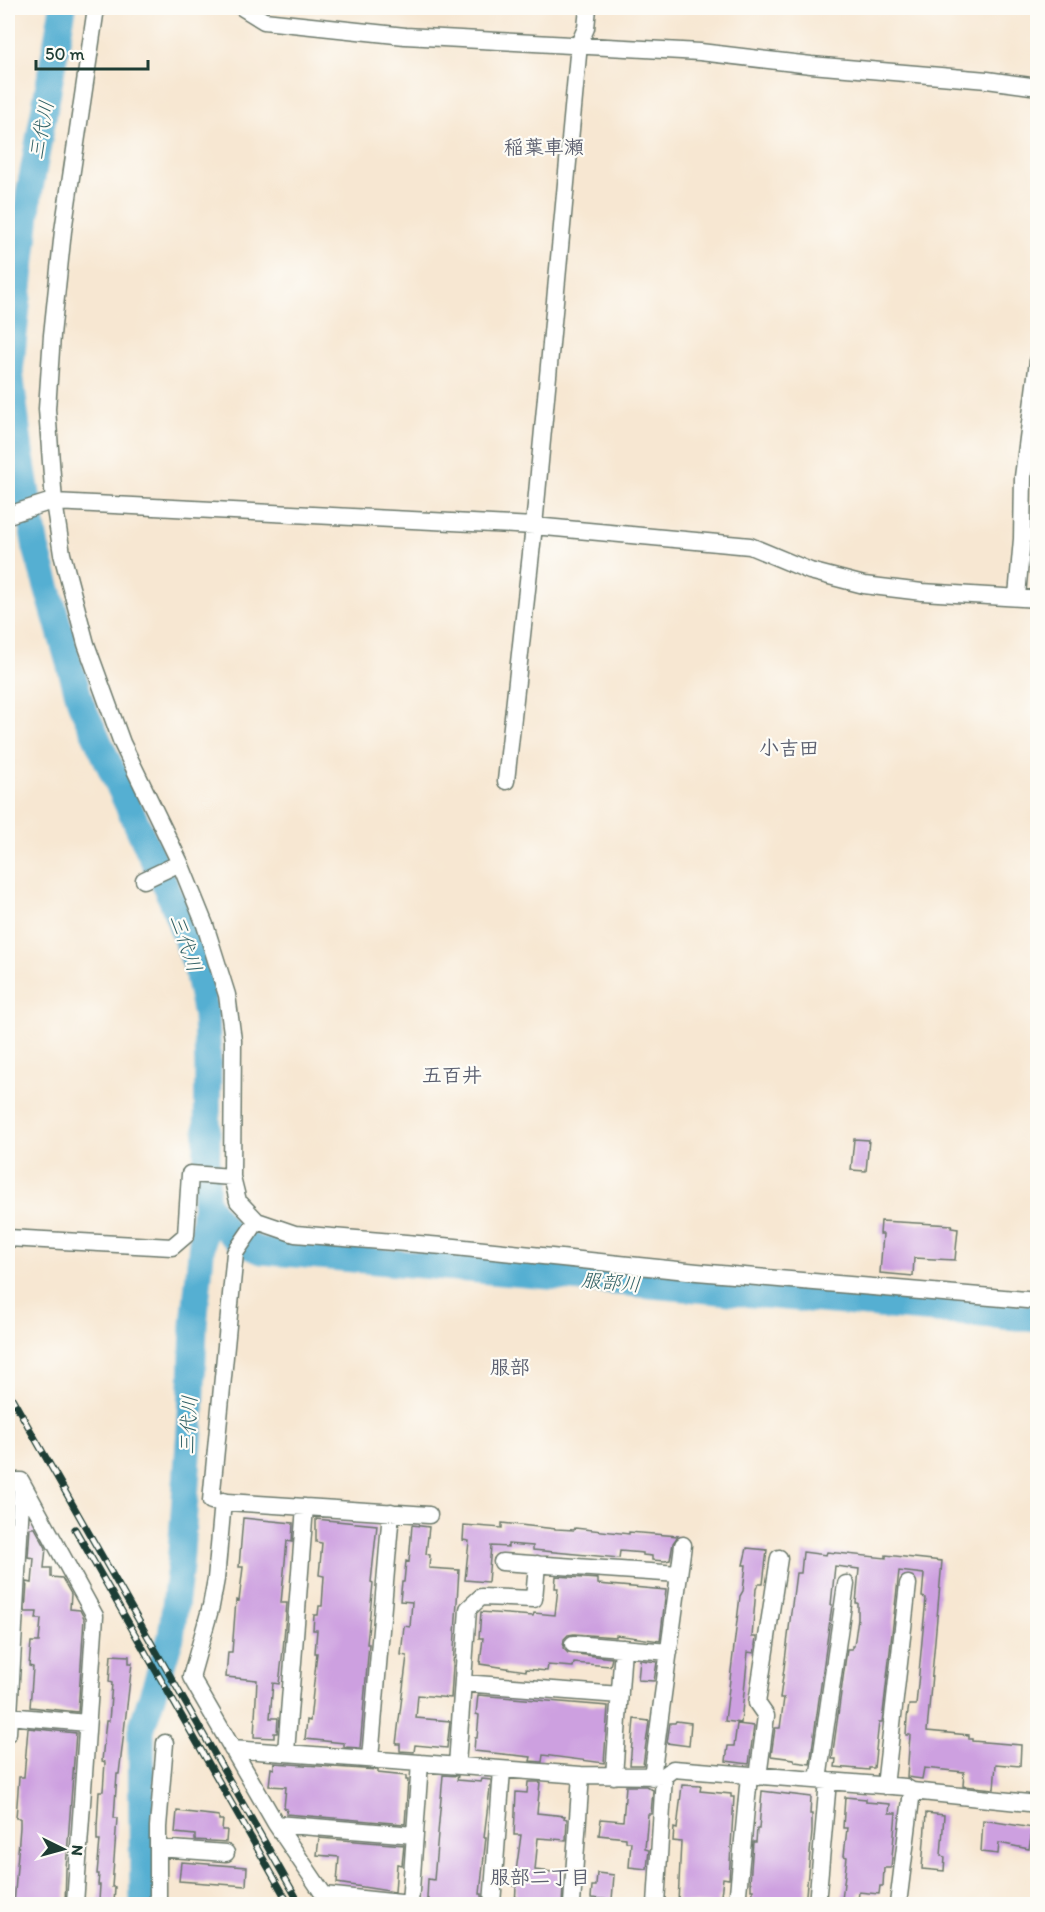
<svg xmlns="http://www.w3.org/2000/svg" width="1045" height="1912" font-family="Itim,'Klee One',sans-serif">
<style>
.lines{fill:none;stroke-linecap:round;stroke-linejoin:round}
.river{stroke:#54afd2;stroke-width:27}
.building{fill:#cda0e0}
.minor-casing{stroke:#6b786b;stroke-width:19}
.minor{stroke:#fff;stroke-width:16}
.rail-casing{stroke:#1f3d34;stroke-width:7}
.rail{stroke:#fdfcf7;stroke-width:4.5;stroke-dasharray:14;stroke-linecap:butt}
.labels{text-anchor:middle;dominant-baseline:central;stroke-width:4.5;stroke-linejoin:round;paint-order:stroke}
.water-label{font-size:20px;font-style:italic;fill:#2f5f63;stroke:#fdfcf7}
.neighbourhood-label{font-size:20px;font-weight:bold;fill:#5c6070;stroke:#fdfcf7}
</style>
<rect width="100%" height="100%" fill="#fdfcf7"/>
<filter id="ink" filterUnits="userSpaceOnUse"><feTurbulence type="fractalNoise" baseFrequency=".0167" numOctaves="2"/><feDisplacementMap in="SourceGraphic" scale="12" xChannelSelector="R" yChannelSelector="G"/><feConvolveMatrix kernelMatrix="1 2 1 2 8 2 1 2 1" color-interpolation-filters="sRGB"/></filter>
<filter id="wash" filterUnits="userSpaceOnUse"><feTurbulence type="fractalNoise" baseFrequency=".008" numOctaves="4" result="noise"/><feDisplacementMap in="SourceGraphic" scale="24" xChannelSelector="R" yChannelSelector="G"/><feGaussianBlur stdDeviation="1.35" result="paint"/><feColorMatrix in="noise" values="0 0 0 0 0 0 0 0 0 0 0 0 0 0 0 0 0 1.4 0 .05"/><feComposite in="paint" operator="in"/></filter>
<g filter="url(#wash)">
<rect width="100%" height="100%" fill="#f7e7d2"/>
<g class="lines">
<path class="river" d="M 63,8 L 29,194 L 10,372 L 20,452 L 36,548 L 81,704 L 172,900 L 196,965 L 206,1015 L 208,1067 L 206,1201 L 194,1325 L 191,1416 L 180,1566 L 171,1637 L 141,1730 L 143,1904
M 206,1201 C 221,1227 232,1240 262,1251 L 1038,1319"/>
</g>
<g id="blocks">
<path class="building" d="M 854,1139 L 869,1140 L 866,1171 L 851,1170 Z
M 881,1221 L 952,1225 L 951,1228 L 958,1229 L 955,1260 L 914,1258 L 913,1276 L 880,1273 L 883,1234 L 880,1234 Z
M 243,1518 L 293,1523 L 292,1542 L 287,1541 L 281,1603 L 287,1603 L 283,1650 L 279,1684 L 273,1683 L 270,1718 L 278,1718 L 277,1733 L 274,1733 L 274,1738 L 254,1737 L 257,1680 L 226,1677 L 228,1652 L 232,1652 L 236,1600 L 239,1601 L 243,1567 L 239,1567 Z
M 316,1519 L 377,1525 L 371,1582 L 373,1583 L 367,1644 L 369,1644 L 360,1748 L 344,1747 L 344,1743 L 305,1739 L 307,1720 L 310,1721 L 317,1653 L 315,1653 L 317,1630 L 313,1630 L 314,1615 L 318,1615 L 319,1606 L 322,1606 L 324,1576 L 319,1575 L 322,1543 L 316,1542 Z
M 502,1523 L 556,1529 L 574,1530 L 575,1528 L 629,1534 L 629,1532 L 678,1536 L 673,1543 L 670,1560 L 665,1561 L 652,1560 L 652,1556 L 643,1555 L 643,1553 L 620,1551 L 619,1558 L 533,1550 L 533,1546 L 508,1544 L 508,1547 L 491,1546 L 488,1582 L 465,1580 L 469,1541 L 463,1540 L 464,1525 L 502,1528 Z
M 412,1525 L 429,1527 L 426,1554 L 430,1555 L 429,1568 L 459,1570 L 451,1698 L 418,1695 L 416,1718 L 450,1721 L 447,1748 L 415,1745 L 414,1752 L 400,1751 L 400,1744 L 396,1744 L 407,1656 L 401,1655 L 404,1626 L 410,1627 L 412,1602 L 400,1601 L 402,1582 L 404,1582 L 406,1561 L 409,1562 Z
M 30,1528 L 35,1528 L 46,1548 L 44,1568 L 51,1568 L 51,1577 L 62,1578 L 71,1594 L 70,1609 L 80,1610 L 84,1618 L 78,1712 L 30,1707 L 33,1667 L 29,1666 L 31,1642 L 39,1642 L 41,1619 L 36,1619 L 37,1612 L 25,1612 L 27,1582 L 32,1583 L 34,1558 L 28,1557 Z
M 747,1548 L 767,1550 L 763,1584 L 758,1584 L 756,1589 L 752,1637 L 756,1637 L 754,1653 L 748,1652 L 741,1723 L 725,1721 L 740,1596 L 743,1591 L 746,1565 L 743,1565 Z
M 803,1552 L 826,1555 L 827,1552 L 886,1558 L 886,1555 L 942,1561 L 927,1731 L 969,1735 L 969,1739 L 972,1739 L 972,1741 L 1021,1745 L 1020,1766 L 996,1764 L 994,1789 L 963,1786 L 964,1772 L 924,1768 L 922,1779 L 907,1777 L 910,1735 L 906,1735 L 907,1718 L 909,1705 L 916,1705 L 926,1598 L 922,1597 L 924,1574 L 899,1571 L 882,1722 L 879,1722 L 874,1768 L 869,1768 L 869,1770 L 835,1767 L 836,1759 L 832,1759 L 847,1649 L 852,1649 L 852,1646 L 854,1646 L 858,1618 L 858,1603 L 856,1603 L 859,1569 L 835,1566 L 831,1605 L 832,1605 L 810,1764 L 795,1762 L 794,1759 L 771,1756 L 775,1728 L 780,1728 L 784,1698 L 780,1698 L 783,1676 L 796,1573 L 801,1573 Z
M 556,1576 L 598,1579 L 598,1584 L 666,1590 L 660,1641 L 616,1635 L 616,1637 L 574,1634 L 568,1635 L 564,1639 L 563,1648 L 568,1653 L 612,1658 L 610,1666 L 574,1663 L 573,1667 L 548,1665 L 547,1671 L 526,1669 L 526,1671 L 480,1664 L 483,1638 L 479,1638 L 481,1612 L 533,1616 L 534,1613 L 555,1615 L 558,1588 L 555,1588 Z
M 111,1655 L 129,1656 L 129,1663 L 132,1663 L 119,1774 L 117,1774 L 114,1818 L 117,1818 L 112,1887 L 115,1887 L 114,1903 L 99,1901 L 100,1885 L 98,1885 L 99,1874 L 97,1874 L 100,1840 L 97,1840 L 97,1827 L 99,1791 L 103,1791 L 105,1762 L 102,1761 L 106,1721 L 109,1721 L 112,1683 L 109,1682 Z
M 640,1660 L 657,1662 L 654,1681 L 638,1680 Z
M 478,1695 L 608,1706 L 604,1763 L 543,1755 L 542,1762 L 530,1761 L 531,1757 L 474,1751 L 475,1738 L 477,1738 L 479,1715 L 476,1714 Z
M 634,1719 L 649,1721 L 643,1765 L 630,1765 Z
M 676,1721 L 691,1723 L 689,1746 L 667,1743 L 670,1723 L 675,1723 Z
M 737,1724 L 754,1726 L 749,1764 L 726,1761 L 728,1746 L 734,1746 Z
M 28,1728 L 76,1733 L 66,1869 L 65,1905 L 14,1905 L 20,1827 L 20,1818 L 16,1818 L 19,1777 L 24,1777 Z
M 274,1763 L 378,1770 L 378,1773 L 406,1776 L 406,1780 L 408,1780 L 405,1824 L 286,1814 L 287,1809 L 284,1808 L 286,1787 L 269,1786 L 271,1768 L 274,1769 Z
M 443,1775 L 458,1776 L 457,1780 L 481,1782 L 482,1779 L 491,1780 L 484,1837 L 486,1837 L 480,1894 L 482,1894 L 482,1905 L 429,1905 L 429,1899 L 427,1899 L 428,1879 L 434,1880 Z
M 528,1782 L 540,1782 L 537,1813 L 565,1816 L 564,1818 L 567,1819 L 566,1840 L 538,1838 L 535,1870 L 561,1873 L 560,1885 L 563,1885 L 562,1905 L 515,1905 L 516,1886 L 514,1886 L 521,1835 L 514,1835 L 516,1792 L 527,1793 Z
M 682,1785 L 701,1786 L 700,1791 L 731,1794 L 731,1797 L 734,1797 L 729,1879 L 723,1878 L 721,1896 L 719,1896 L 718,1905 L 678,1902 L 681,1842 L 673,1841 L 674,1828 L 677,1829 Z
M 626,1786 L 646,1786 L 653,1790 L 651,1814 L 648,1814 L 645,1849 L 649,1850 L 647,1869 L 629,1867 L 631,1842 L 626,1842 L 626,1838 L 599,1835 L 601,1819 L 623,1821 Z
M 762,1791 L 811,1797 L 810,1814 L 812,1814 L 812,1832 L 805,1905 L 752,1905 L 753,1890 L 751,1890 L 751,1883 L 750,1883 L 753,1842 L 756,1842 L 757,1829 L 759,1829 Z
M 845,1797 L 866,1799 L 866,1802 L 890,1804 L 889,1813 L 896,1813 L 891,1868 L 884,1868 L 883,1886 L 880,1886 L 879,1894 L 859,1892 L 858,1901 L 842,1900 L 847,1857 L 844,1856 L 847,1828 L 843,1828 Z
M 177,1811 L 219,1816 L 219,1820 L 223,1820 L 222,1830 L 227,1830 L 226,1842 L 195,1840 L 195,1835 L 175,1833 Z
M 926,1813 L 944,1815 L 941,1856 L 945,1857 L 944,1871 L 922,1869 Z
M 983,1820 L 1033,1828 L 1029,1849 L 999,1843 L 998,1854 L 981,1852 Z
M 319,1838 L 404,1845 L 402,1865 L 397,1864 L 395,1892 L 337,1883 L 339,1857 L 317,1855 Z
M 181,1862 L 247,1867 L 246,1886 L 179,1881 Z
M 597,1873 L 614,1875 L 612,1900 L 591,1898 L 592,1886 L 596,1886 Z"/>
</g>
</g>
<g filter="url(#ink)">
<use href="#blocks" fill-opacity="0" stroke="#6b786b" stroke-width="1.5"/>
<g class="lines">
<defs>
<path id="minor" d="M 96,8 L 63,231 L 52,335 L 47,409 L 54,502 L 62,554 L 86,644 L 122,743 L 180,863 L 205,925 L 227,995 L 233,1040 L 232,1177 L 238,1201 L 257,1221 L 295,1234 L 455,1247 L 697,1272 L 1038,1301
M 243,8 L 264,21 L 405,36 L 700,52 L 811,65 L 987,80 L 1038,87
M 8,515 L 46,503 L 54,502 L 534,526 L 750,546 L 810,571 L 864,585 L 922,592 L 1038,599
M 1017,596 L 1022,539 L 1023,477 L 1038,361
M 506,781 L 534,526 L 579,44 L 586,28 L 588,8
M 144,880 L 180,863
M 257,1221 L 235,1253 L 211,1501 L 429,1515
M 8,1238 L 172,1247 L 186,1235 L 190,1174 L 232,1177
M 8,1481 L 21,1481 L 95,1616 L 75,1904
M 223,1501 L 216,1579 L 211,1606 L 191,1677 L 276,1824 L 324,1895 L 410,1904
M 502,1562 L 679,1574
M 573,1644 L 669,1652
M 463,1683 L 620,1695
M 8,1716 L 87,1723
M 8,1733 L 22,1484
M 232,1749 L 581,1775 L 664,1776 L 673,1769 L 905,1787 L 912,1791 L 1038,1804
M 286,1752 L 305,1507
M 370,1759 L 391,1512
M 457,1765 L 468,1609 L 481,1597 L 534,1599 L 537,1564
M 614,1776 L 623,1648
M 652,1777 L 683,1545
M 758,1777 L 766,1716 L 757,1703 L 779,1558
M 818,1780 L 846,1584
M 885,1786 L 908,1584
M 276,1824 L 414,1835
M 158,1848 L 226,1853
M 158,1904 L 158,1827 L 165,1743
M 410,1904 L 420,1763
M 492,1904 L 502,1770
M 572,1904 L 581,1775
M 656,1904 L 664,1776
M 737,1904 L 749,1776
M 817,1904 L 828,1781
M 898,1904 L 912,1791"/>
</defs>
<use href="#minor" class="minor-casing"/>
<use href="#minor" class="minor"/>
<defs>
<path id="rail" d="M 8,1391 L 300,1904
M 75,1529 L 289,1904"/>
</defs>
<use href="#rail" class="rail-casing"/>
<use href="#rail" class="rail"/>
</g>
</g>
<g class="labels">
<g class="water-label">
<text transform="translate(41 130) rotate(-79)">三代川</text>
<text transform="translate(186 943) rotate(71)">三代川</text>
<text transform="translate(611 1282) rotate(5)">服部川</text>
<text transform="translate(188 1425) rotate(-87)">三代川</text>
</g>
<g class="neighbourhood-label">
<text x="544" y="147">稲葉車瀬</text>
<text x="789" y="748">小吉田</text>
<text x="452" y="1075">五百井</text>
<text x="510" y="1367">服部</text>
<text x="540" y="1877">服部二丁目</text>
</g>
</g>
<rect width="1045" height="1912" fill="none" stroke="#fdfcf7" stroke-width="30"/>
<g transform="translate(63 1849) rotate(95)" stroke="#fdfcf7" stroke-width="4.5" paint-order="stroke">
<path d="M0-4.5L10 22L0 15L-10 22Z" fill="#1f3d34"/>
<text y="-9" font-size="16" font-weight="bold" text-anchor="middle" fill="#1f3d34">N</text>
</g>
<path d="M36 60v9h112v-9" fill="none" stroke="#1f3d34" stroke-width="3"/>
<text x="45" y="60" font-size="18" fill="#1f3d34" stroke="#fdfcf7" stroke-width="4.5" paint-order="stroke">50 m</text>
</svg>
